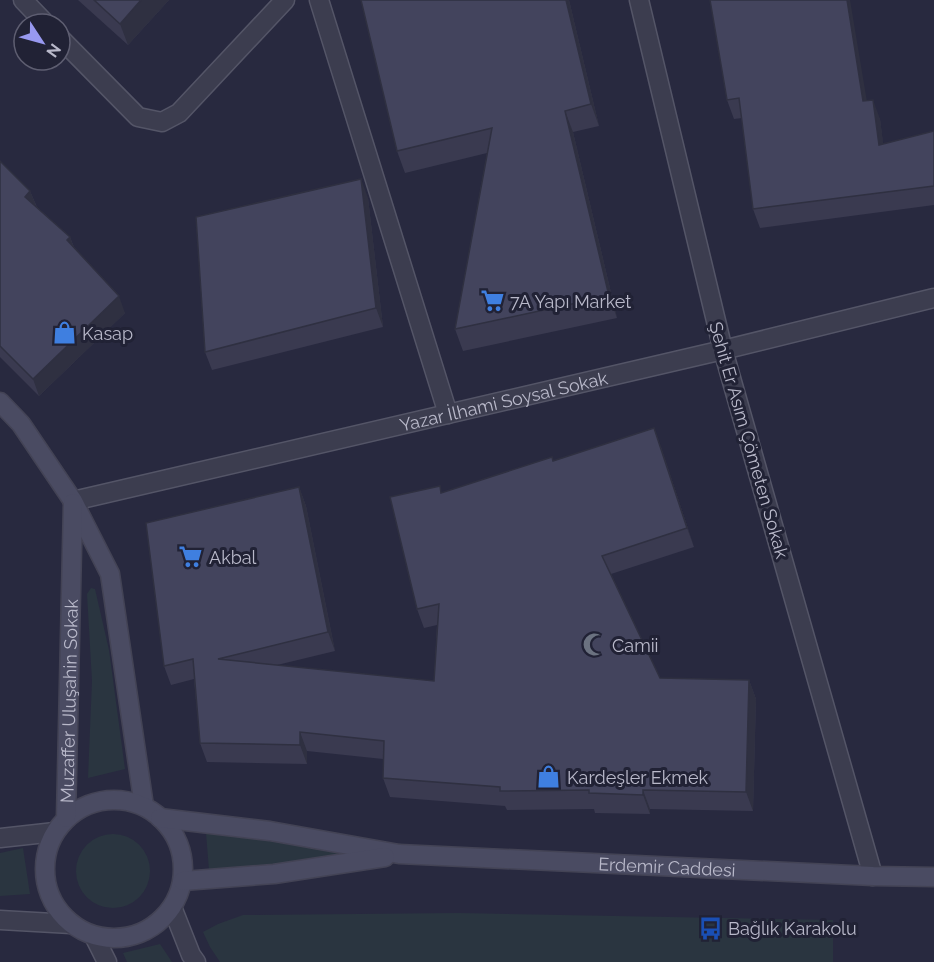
<svg xmlns="http://www.w3.org/2000/svg" width="934" height="962" font-family="Raleway,sans-serif">
<style>
.green{fill:#2a3540}
.lines{fill:none;stroke-linecap:round;stroke-linejoin:round}
.minor-casing{stroke:#545567;stroke-width:21}
.tertiary-casing{stroke:#545567;stroke-width:21}
.secondary-casing{stroke:#434355;stroke-width:21}
.minor{stroke:#3c3d4f;stroke-width:18}
.tertiary{stroke:#3c3d4f;stroke-width:18}
.secondary{stroke:#4a4b62;stroke-width:18}
.wall{fill:#3a3a50}
.shaded-wall{fill:#2f3041}
.building{fill:#43445d;stroke:#2f3041;stroke-width:1.5}
.labels{text-anchor:middle;dominant-baseline:central;stroke-width:6;stroke-linejoin:round;paint-order:stroke}
.poi-label{font-size:18px;fill:#b9b9ca;stroke:#212235;text-anchor:start}
.street-label{font-size:18px;fill:#b9b9ca;stroke:#212235}
</style>
<rect width="100%" height="100%" fill="#28293f"/>
<path class="green" d="M 91,588 L 95,589 L 109,650 L 125,769 L 88,778 L 92,681 L 87,594 Z
M 206,833 L 355,850 L 352,857 L 209,870 Z
M76 871a37 37 0 1 1 74 0a37 37 0 1 1-74 0Z
M 23,848 L 30,894 L 0,896 L 0,853 Z
M 458,913 L 833,920 L 833,962 L 220,962 L 210,947 L 203,932 L 218,924 L 243,915 Z
M 160,944 L 172,962 L 127,962 L 123,953 Z"/>
<g class="lines">
<defs>
<path id="minor" d="M 23,0 L 46,24
M 319,0 L 448,414
M 639,0 L 723,350
M 60,38 L 138,117 L 162,122 L 179,113 L 285,0"/>
<g id="tertiary">
<path d="M 723,350 L 873,876"/>
<path id="s1" d="M 73,501 L 723,350 L 934,298"/>
<path d="M 0,838 L 55,832"/>
<path d="M 172,907 L 191,955 L 196,962"/>
<path d="M 0,920 L 71,924"/>
<path d="M 94,936 L 107,962"/>
</g>
<g id="secondary">
<path d="M 0,402 L 21,424 L 73,501 L 110,574 L 144,806"/>
<circle cx="114" cy="869" r="69"/>
<path id="s2" d="M 66,818 L 73,503"/>
<path id="s3" d="M 160,818 L 270,831 L 399,854 L 873,876 L 934,877"/>
<path d="M 183,881 L 274,874 L 385,857"/>
</g>
</defs>
<use href="#minor" class="minor-casing"/>
<use href="#tertiary" class="tertiary-casing"/>
<use href="#secondary" class="secondary-casing"/>
<use href="#minor" class="minor"/>
<use href="#tertiary" class="tertiary"/>
<use href="#secondary" class="secondary"/>
</g>
<path class="wall" d="M 78,0 L 169,0 L 128,45 Z
M 569,0 L 599,126 L 573,132 L 617,318 L 463,351 L 455,329 L 487,153 L 405,173 L 397,151 Z
M 710,0 L 867,101 L 880,119 L 883,144 L 934,131 L 934,205 L 760,228 L 753,209 L 742,118 L 734,119 L 727,100 Z
M 0,161 L 30,191 L 37,207 L 70,237 L 74,247 L 125,313 L 39,396 L 0,357 Z
M 368,198 L 383,327 L 212,370 L 205,352 Z
M 661,447 L 694,547 L 611,574 L 660,678 L 749,680 L 756,699 L 753,811 L 650,809 L 650,814 L 595,813 L 594,809 L 507,810 L 505,806 L 390,797 L 383,778 L 383,759 L 307,751 L 307,764 L 207,762 L 200,743 L 194,679 L 171,685 L 164,666 L 299,487 L 306,506 L 335,651 L 277,665 L 434,681 L 437,625 L 424,628 L 417,609 L 442,493 L 553,461 Z"/>
<path class="shaded-wall" d="M 141,0 L 169,0 L 128,45 L 120,24 Z
M 566,0 L 569,0 L 599,126 L 591,104 Z
M 847,0 L 850,0 L 870,120 L 863,101 Z
M 873,100 L 880,119 L 886,164 L 879,145 Z
M 565,111 L 573,132 L 617,318 L 609,296 Z
M 361,179 L 368,198 L 383,327 L 376,308 Z
M 30,191 L 37,208 L 25,197 Z
M 70,237 L 76,254 L 67,240 Z
M 119,296 L 125,313 L 39,396 L 33,379 Z
M 654,428 L 661,447 L 694,547 L 687,528 Z
M 299,487 L 306,506 L 335,651 L 328,632 Z
M 749,680 L 756,699 L 753,811 L 746,792 Z
M 300,732 L 307,751 L 307,764 L 300,745 Z
M 643,790 L 650,809 L 650,814 L 643,795 Z"/>
<path class="building" d="M 94,0 L 141,0 L 120,24 Z
M 361,0 L 566,0 L 591,104 L 565,111 L 609,296 L 455,329 L 492,128 L 397,151 Z
M 710,0 L 847,0 L 863,101 L 873,100 L 879,145 L 934,131 L 934,186 L 753,209 L 739,98 L 727,100 Z
M 0,161 L 30,191 L 25,197 L 70,237 L 67,240 L 119,296 L 33,379 L 0,346 Z
M 361,179 L 376,308 L 205,352 L 196,217 Z
M 654,428 L 687,528 L 602,556 L 660,678 L 749,680 L 746,792 L 643,790 L 643,795 L 589,793 L 589,790 L 500,791 L 500,787 L 383,778 L 384,741 L 300,732 L 300,745 L 200,743 L 193,659 L 164,666 L 146,523 L 299,487 L 328,632 L 218,659 L 434,681 L 439,604 L 417,609 L 390,497 L 440,486 L 441,493 L 552,457 L 553,461 Z"/>
<defs>
<symbol id="supermarket-bare" viewBox="-9 -9 18 18"><path d="M-6-5.5h2.5l.6 2H6L4.5 2H-2.5L-4.4-4H-6ZM-1.5 3.2a1.3 1.3 0 1 0 .1 0ZM3 3.2a1.3 1.3 0 1 0 .1 0Z" fill="#3f7fe0" stroke="#212235" stroke-width="2.5" paint-order="stroke"/></symbol>
<symbol id="shop-bare" viewBox="-9 -9 18 18"><path d="M-5-2.5h2.3a2.7 3.5 0 0 1 5.4 0H5L5.5 6h-11ZM-1.5-2.5h3a1.5 2.3 0 0 0-3 0Z" fill="#3f7fe0" stroke="#212235" stroke-width="2.5" paint-order="stroke"/></symbol>
<symbol id="mosque-bare" viewBox="-9 -9 18 18"><path d="M3.5-4.9A6 6 0 1 0 3.5 4.9A5 5 0 1 1 3.5-4.9Z" fill="#6b7280" stroke="#212235" stroke-width="2.5" paint-order="stroke"/></symbol>
<symbol id="bus-bare" viewBox="-9 -9 18 18"><path d="M-5-6H5V4H4V6H2V4H-2V6H-4V4H-5ZM-3.5-4V0h7V-4ZM-3.5 1.2v1.5H-2V1.2ZM2 1.2v1.5H3.5V1.2Z" fill="#1a4fb4" stroke="#212235" stroke-width="2.5" paint-order="stroke"/></symbol>
</defs>
<g fill-rule="evenodd">
<use href="#supermarket-bare" x="476" y="284" width="33" height="33"/>
<use href="#shop-bare" x="48" y="316" width="33" height="33"/>
<use href="#supermarket-bare" x="174" y="540" width="33" height="33"/>
<use href="#mosque-bare" x="578" y="628" width="33" height="33"/>
<use href="#shop-bare" x="532" y="760" width="33" height="33"/>
<use href="#bus-bare" x="694" y="912" width="33" height="33"/>
</g>
<g class="labels">
<g class="poi-label">
<text x="510" y="301">7A Yapı Market</text>
<text x="82" y="333">Kasap</text>
<text x="209" y="557">Akbal</text>
<text x="612" y="645">Camii</text>
<text x="567" y="777">Kardeşler Ekmek</text>
<text x="728" y="928">Bağlık Karakolu</text>
</g>
<g class="street-label">
<text stroke="none"><textPath href="#s1" startOffset="442">Yazar İlhami Soysal Sokak</textPath></text>
<text transform="translate(749 440) rotate(74)">Şehit Er Asım Çömeten Sokak</text>
<text stroke="none"><textPath href="#s2" startOffset="117">Muzaffer Uluşahin Sokak</textPath></text>
<text stroke="none"><textPath href="#s3" startOffset="510">Erdemir Caddesi</textPath></text>
</g>
</g>
<g transform="translate(42 42) rotate(126)"><circle r="28" fill="#212235" stroke="#5e5e71" stroke-width="1.5"/>
<path d="M0-4.5L10 22L0 15L-10 22Z" fill="#9899f0"/>
<text y="-9" font-size="16" font-weight="bold" text-anchor="middle" fill="#b9b9ca">N</text>
</g>
</svg>
